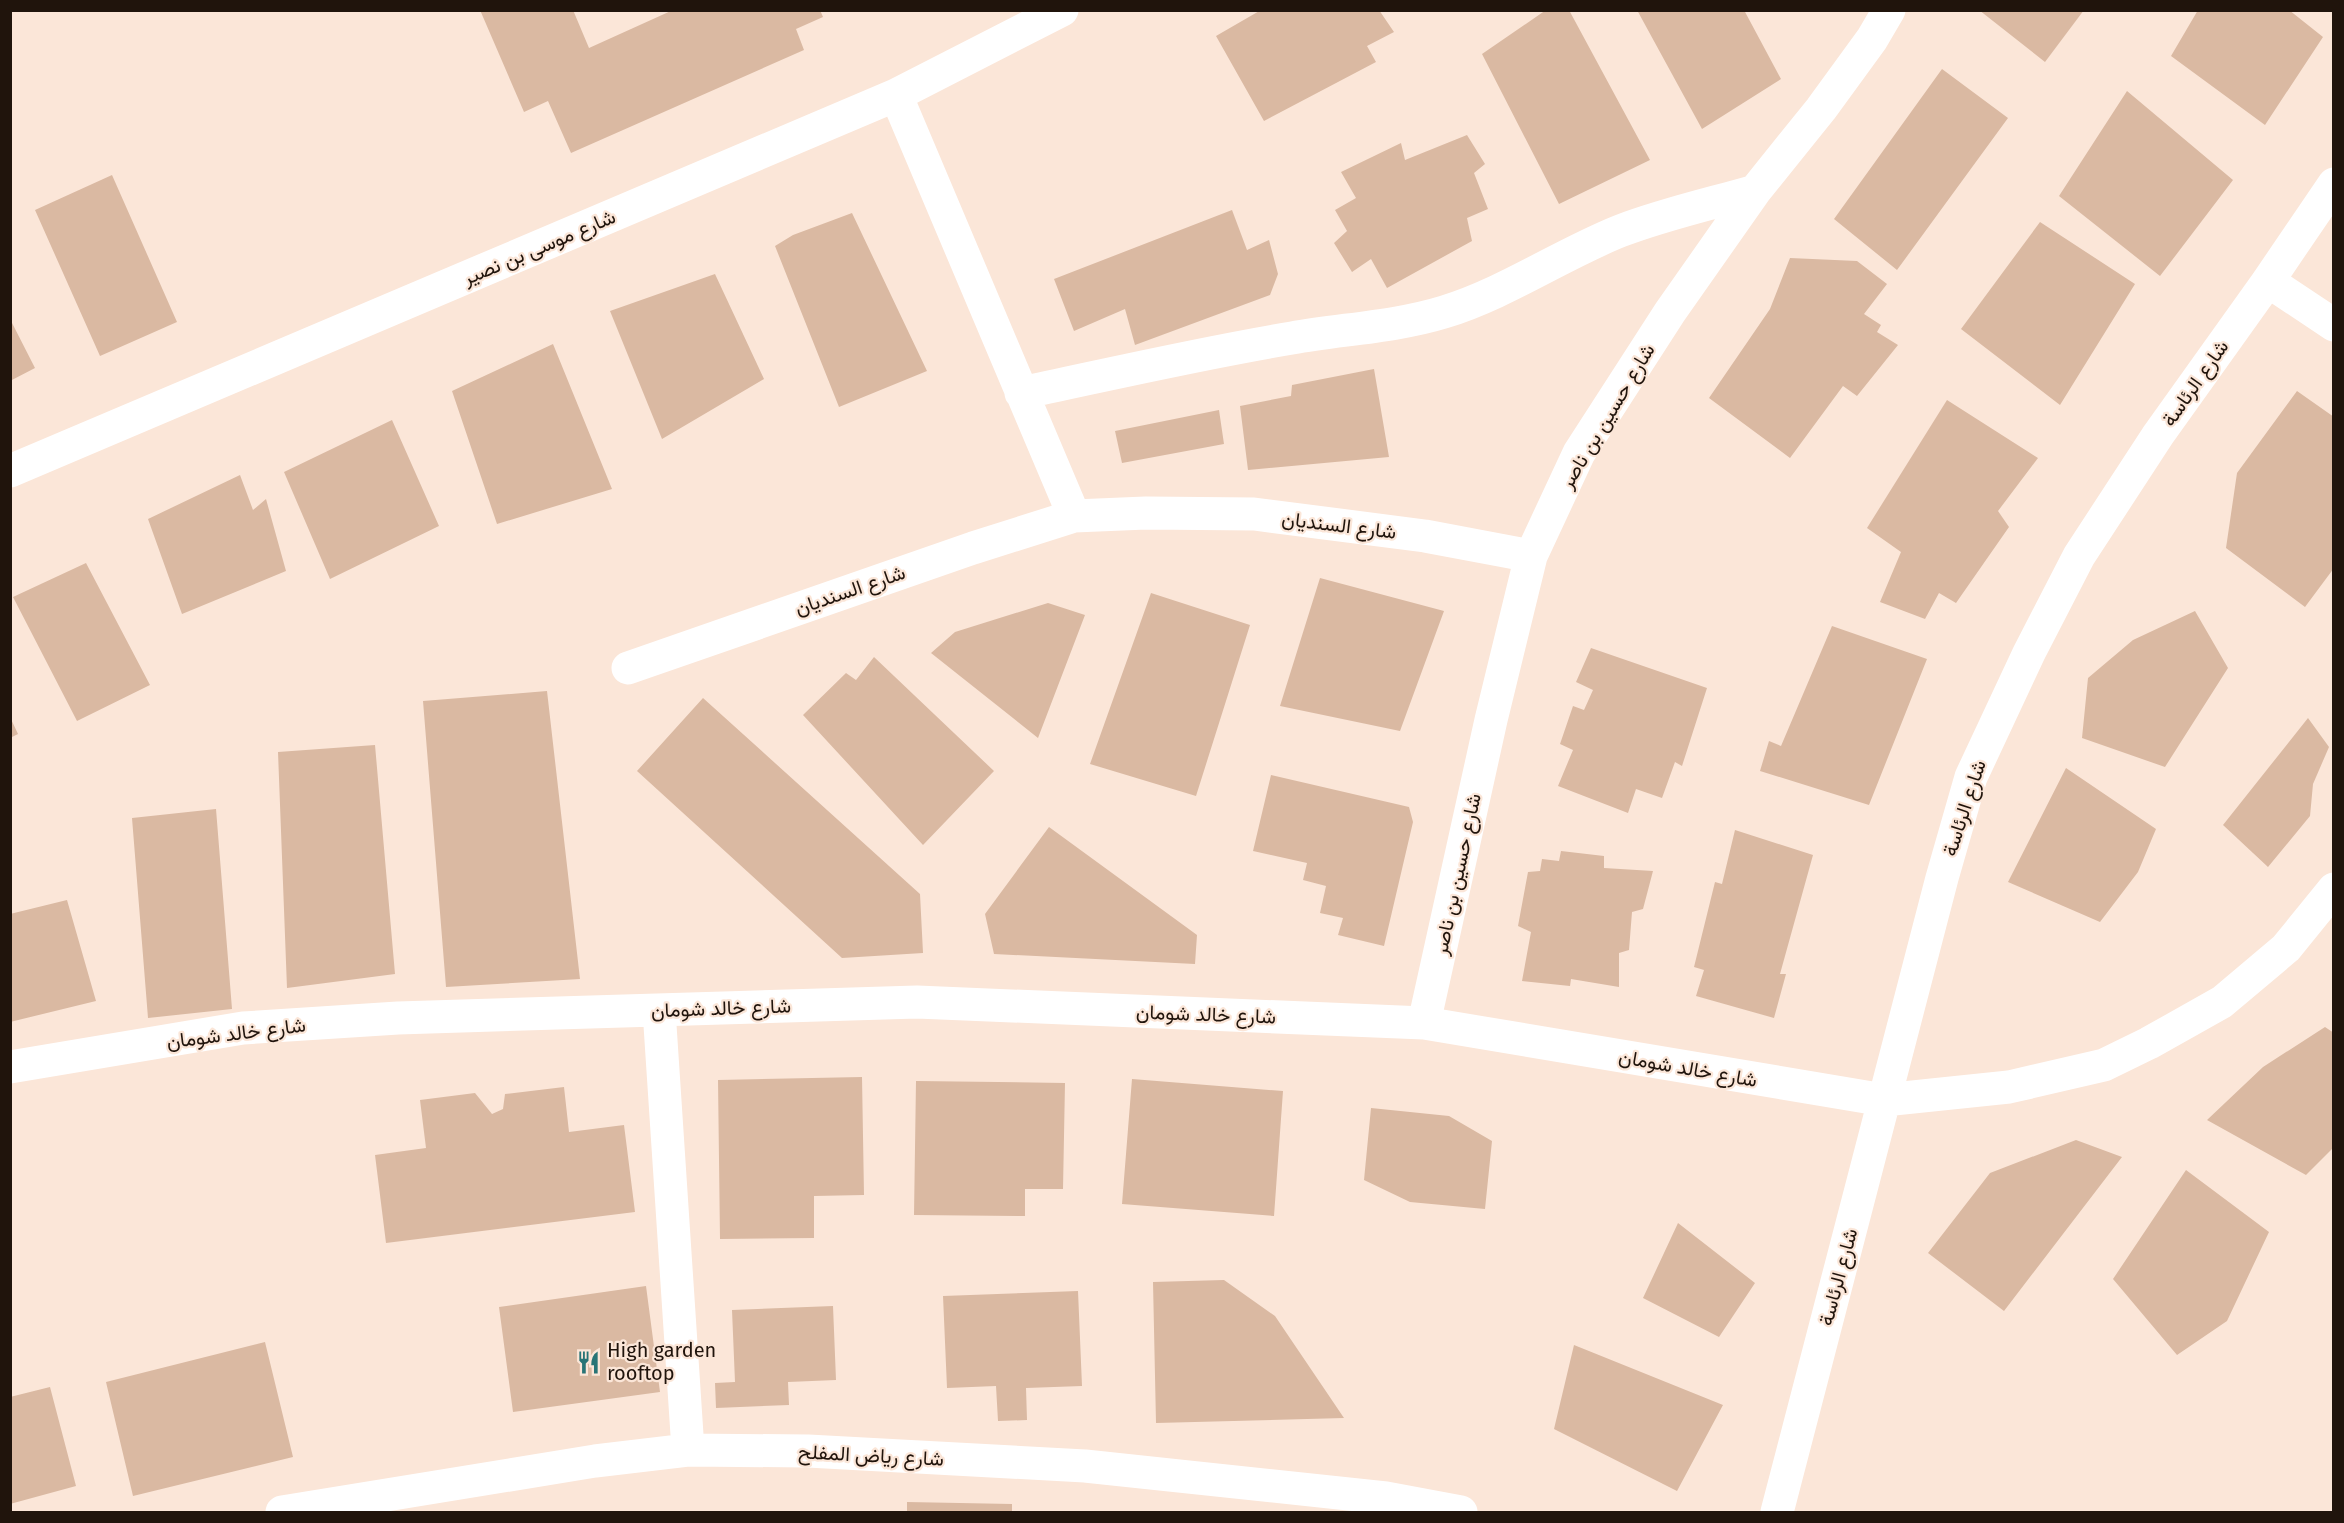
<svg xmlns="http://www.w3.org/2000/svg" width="2344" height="1523" font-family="'Fira Sans',Vazirmatn,sans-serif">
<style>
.building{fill:#dab9a2}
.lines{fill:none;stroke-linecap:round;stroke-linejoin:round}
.street{stroke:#fff;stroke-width:33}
.labels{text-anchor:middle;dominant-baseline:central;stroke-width:4.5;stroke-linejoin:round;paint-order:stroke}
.street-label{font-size:20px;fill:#20140c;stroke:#fbe6d8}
.poi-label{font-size:20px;fill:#20140c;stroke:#fbe6d8;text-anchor:start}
</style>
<rect width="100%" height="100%" fill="#fbe6d8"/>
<path class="building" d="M 480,10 L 573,10 L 589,48 L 673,10 L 820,10 L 823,17 L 796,29 L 804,50 L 571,153 L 548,101 L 524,112 Z
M 1261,10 L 1379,10 L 1394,32 L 1367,46 L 1376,62 L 1264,121 L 1216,36 Z
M 1546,10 L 1569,10 L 1650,160 L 1559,204 L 1482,54 Z
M 1637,10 L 1744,10 L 1781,79 L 1702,129 Z
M 1979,10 L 2084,10 L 2045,62 Z
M 2198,10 L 2289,10 L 2323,37 L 2265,125 L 2171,56 Z
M 1942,69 L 2008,118 L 1897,270 L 1834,219 Z
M 2127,91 L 2233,180 L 2160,276 L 2059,196 Z
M 1467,135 L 1485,164 L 1474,173 L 1488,209 L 1467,218 L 1472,241 L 1387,288 L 1371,259 L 1352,272 L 1334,243 L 1347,231 L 1335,210 L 1356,198 L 1341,172 L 1401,143 L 1405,160 Z
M 112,175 L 177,322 L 100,356 L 35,210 Z
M 1232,210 L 1247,250 L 1269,240 L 1278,274 L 1270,295 L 1135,345 L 1125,309 L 1074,331 L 1054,279 Z
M 852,213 L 927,371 L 839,407 L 775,246 L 793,235 Z
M 2040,222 L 2135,284 L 2060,405 L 1961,329 Z
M 1790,258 L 1857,261 L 1887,284 L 1864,314 L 1881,325 L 1877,332 L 1898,345 L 1857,396 L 1843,386 L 1790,458 L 1709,398 L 1770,309 Z
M 715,274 L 764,379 L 662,439 L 610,311 Z
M 10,319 L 35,368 L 10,381 Z
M 553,344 L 612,489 L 497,524 L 452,391 Z
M 1374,369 L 1389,457 L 1248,470 L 1240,406 L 1291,396 L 1292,385 Z
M 2297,391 L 2334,417 L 2334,568 L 2305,607 L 2226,548 L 2237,473 Z
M 1947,400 L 2038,458 L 1998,511 L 2009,527 L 1956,603 L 1939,593 L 1925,619 L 1880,602 L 1901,552 L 1867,528 Z
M 1219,410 L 1224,444 L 1122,463 L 1115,431 Z
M 392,420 L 439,526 L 330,579 L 284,472 Z
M 240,475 L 253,510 L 266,499 L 286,571 L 182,614 L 148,519 Z
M 86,563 L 150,685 L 77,721 L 13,597 Z
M 1320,578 L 1444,611 L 1400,731 L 1280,706 Z
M 1151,593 L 1250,625 L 1196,796 L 1090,764 Z
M 1048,603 L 1085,615 L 1038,738 L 931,653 L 955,632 Z
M 2195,611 L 2228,668 L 2165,767 L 2082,738 L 2088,678 L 2133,640 Z
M 1832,626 L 1927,659 L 1869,805 L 1760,771 L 1769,741 L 1781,746 Z
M 1591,648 L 1707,688 L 1682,766 L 1675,762 L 1662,798 L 1636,789 L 1628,813 L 1558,786 L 1573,750 L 1560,744 L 1573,706 L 1584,710 L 1593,690 L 1576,682 Z
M 874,657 L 994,771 L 923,845 L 803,715 L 846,673 L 856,680 Z
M 547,691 L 580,979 L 446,987 L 423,701 Z
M 703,698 L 920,894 L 923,953 L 842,958 L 637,771 Z
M 10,717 L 18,734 L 10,738 Z
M 2308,718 L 2329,747 L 2313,784 L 2310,816 L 2268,867 L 2223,825 Z
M 375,745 L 395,974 L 287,988 L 278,752 Z
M 2066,768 L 2156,829 L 2138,872 L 2100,922 L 2008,882 Z
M 1271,775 L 1409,807 L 1413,822 L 1384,946 L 1338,935 L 1343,918 L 1320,913 L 1326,886 L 1303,880 L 1307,863 L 1253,851 Z
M 216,809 L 232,1009 L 148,1018 L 132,818 Z
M 1049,827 L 1197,935 L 1195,964 L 994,954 L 985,914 Z
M 1735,830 L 1813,855 L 1780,974 L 1786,974 L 1774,1018 L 1696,996 L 1704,970 L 1694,967 L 1715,882 L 1722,884 Z
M 1561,851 L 1604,856 L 1604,868 L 1653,871 L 1643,909 L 1632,912 L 1629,950 L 1619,953 L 1619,987 L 1571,979 L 1570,986 L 1522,981 L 1531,932 L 1518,926 L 1528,872 L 1540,871 L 1542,859 L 1559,861 Z
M 67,900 L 96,1001 L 10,1022 L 10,914 Z
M 2325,1027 L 2334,1033 L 2334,1147 L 2306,1175 L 2207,1120 L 2263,1067 Z
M 862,1077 L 864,1195 L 814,1196 L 814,1238 L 720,1239 L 718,1080 Z
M 1132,1079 L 1283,1091 L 1274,1216 L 1122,1204 Z
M 916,1081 L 1065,1083 L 1063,1189 L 1025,1189 L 1025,1216 L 914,1215 Z
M 564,1087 L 569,1132 L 624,1125 L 635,1212 L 386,1243 L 375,1155 L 426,1148 L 420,1100 L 475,1093 L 492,1114 L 503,1109 L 505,1094 Z
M 1371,1108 L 1449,1116 L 1492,1141 L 1485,1209 L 1410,1202 L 1364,1180 Z
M 2076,1140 L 2122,1157 L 2004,1311 L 1928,1253 L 1990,1173 Z
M 2186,1170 L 2269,1232 L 2227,1321 L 2177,1355 L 2113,1279 Z
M 1678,1223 L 1755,1283 L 1719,1337 L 1643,1298 Z
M 1224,1280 L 1275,1316 L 1344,1418 L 1156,1423 L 1153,1282 Z
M 646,1286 L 660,1392 L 513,1412 L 499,1307 Z
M 1078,1291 L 1082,1386 L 1026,1388 L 1027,1420 L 998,1421 L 996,1386 L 947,1388 L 943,1296 Z
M 833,1306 L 836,1380 L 788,1382 L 789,1405 L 716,1408 L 715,1383 L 735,1382 L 732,1310 Z
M 265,1342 L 293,1457 L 133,1496 L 106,1382 Z
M 1574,1345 L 1723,1405 L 1677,1491 L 1554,1429 Z
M 50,1387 L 76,1486 L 10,1504 L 10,1397 Z
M 907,1502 L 1012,1504 L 1012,1512 L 907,1512 Z"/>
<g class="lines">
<path class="street" d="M 896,95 L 1074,516
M 2268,281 L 2334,325
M 1021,393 C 1111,374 1201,353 1292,338 C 1342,329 1395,327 1444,312 C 1506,293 1560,255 1620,231 C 1664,214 1710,204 1755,191
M 10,471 L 896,95 L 1062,10
M 628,668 L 973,548 L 1074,516 L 1146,513 L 1254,514 L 1425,536 L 1531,556
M 659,1010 L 688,1450
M 1424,1023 L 1491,720 L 1531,556 L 1579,453 L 1670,312 L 1755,191 L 1821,109 L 1872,39 L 1889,10
M 10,1067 L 243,1028 L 398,1018 L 917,1002 L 1424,1023 L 1884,1100 L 2009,1087 L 2104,1065 L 2149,1043 L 2222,1002 L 2286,948 L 2334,889
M 282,1512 L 595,1461 L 688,1450 L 808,1451 L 1085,1466 L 1386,1498 L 1461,1512
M 1777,1512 L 1942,878 L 1971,777 L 2029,653 L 2079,556 L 2158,435 L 2268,281 L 2334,184"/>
</g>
<defs>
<symbol id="restaurant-bare" viewBox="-9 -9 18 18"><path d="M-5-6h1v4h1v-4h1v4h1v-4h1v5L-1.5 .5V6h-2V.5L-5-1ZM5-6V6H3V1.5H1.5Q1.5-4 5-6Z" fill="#297476" stroke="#fbe6d8" stroke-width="2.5" paint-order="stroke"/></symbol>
</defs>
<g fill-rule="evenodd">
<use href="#restaurant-bare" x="572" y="1346" width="33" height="33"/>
</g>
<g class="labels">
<g class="street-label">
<text transform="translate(539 247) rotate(-23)">شارع موسى بن نصير</text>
<text transform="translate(2195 383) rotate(-55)">شارع الرئاسة</text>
<text transform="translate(1607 416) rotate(-59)">شارع حسين بن ناصر</text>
<text transform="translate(1339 525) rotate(7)">شارع السنديان</text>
<text transform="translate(850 590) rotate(-19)">شارع السنديان</text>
<text transform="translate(1964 808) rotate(-72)">شارع الرئاسة</text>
<text transform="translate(1457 874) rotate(-78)">شارع حسين بن ناصر</text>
<text transform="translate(721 1008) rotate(-2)">شارع خالد شومان</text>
<text transform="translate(1206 1014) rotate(2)">شارع خالد شومان</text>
<text transform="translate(236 1033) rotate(-7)">شارع خالد شومان</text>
<text transform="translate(1688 1068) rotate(10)">شارع خالد شومان</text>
<text transform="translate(1838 1277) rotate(-75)">شارع الرئاسة</text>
<text transform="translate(871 1455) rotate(3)">شارع رياض المفلح</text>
</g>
<g class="poi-label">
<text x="607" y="1350">High garden<tspan x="607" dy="23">rooftop</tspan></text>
</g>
</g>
<rect width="2344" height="1523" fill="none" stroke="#20140c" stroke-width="24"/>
</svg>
